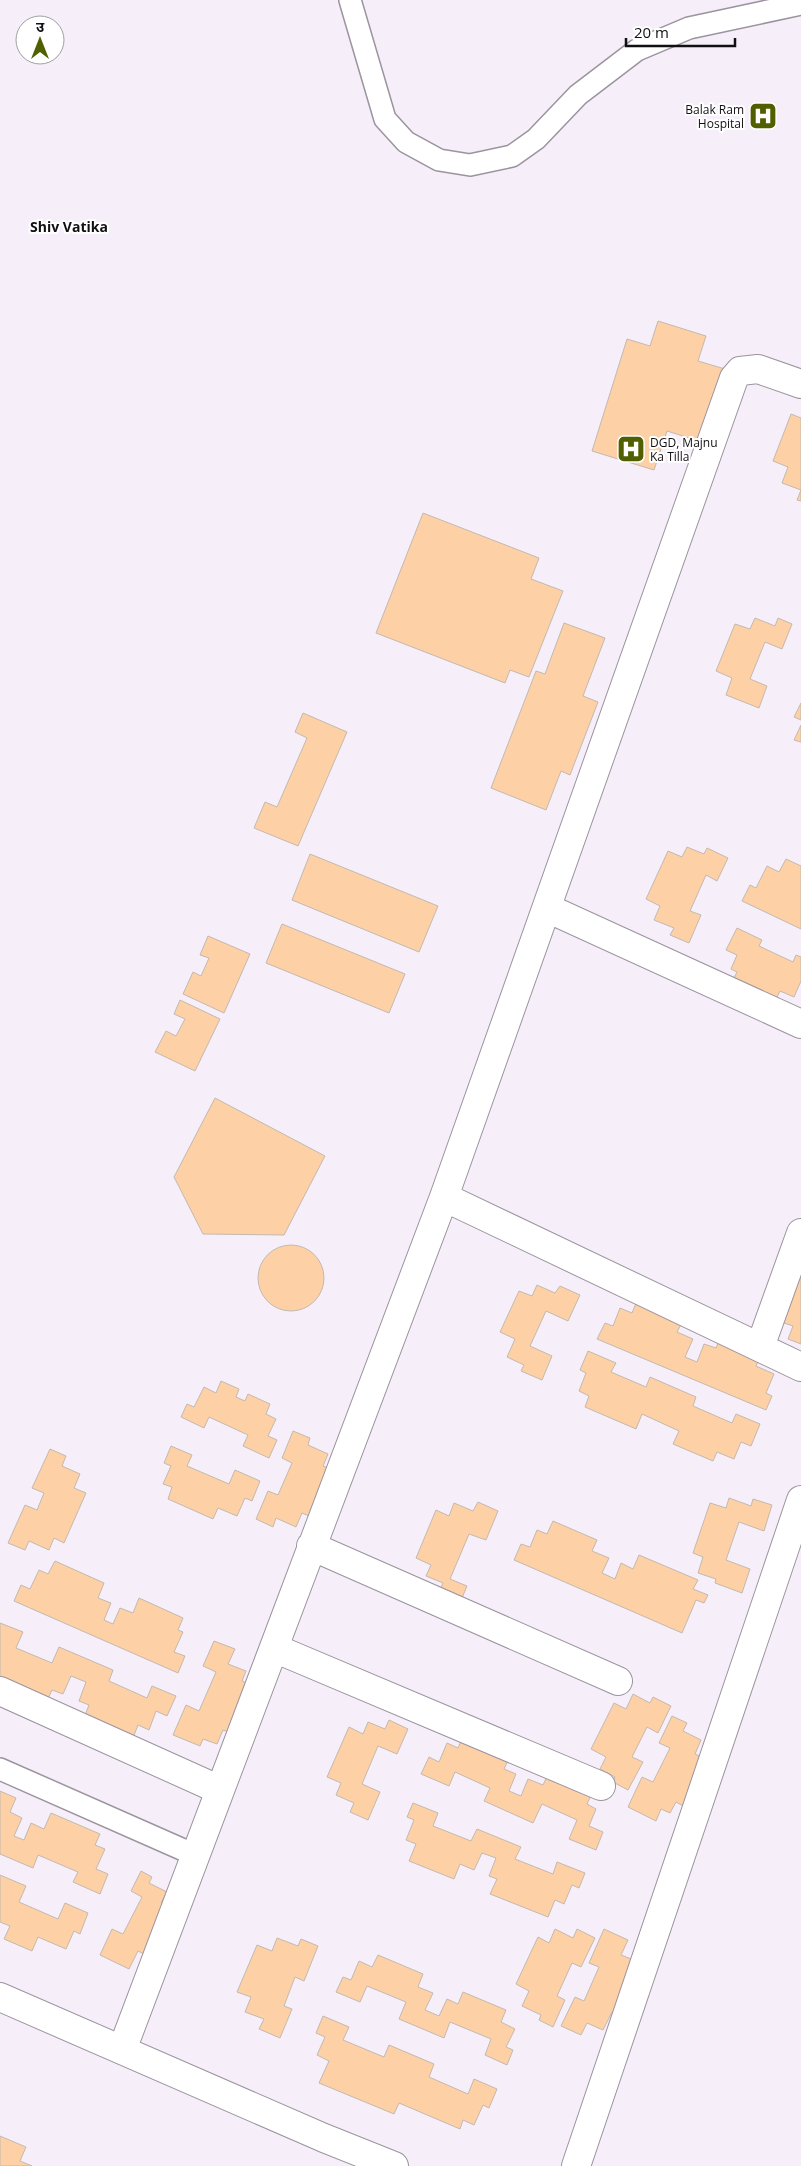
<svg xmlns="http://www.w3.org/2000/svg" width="801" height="2166" font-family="'Open Sans','Noto Sans Devanagari',sans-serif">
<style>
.building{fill:#fdd0a5;stroke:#c3b9b0}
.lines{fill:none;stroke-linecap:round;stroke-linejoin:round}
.lane-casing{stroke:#9b949f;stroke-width:24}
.street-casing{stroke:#9b949f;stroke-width:30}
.lane{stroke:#fff;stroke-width:21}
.street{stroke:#fff;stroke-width:28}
.labels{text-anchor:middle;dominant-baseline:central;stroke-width:4;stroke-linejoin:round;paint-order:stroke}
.poi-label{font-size:12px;fill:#110f13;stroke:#fff;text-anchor:end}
.neighbourhood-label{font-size:14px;font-weight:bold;fill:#110f13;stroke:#fff}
</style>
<rect width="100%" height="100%" fill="#f6effa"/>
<path class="building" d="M 658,321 L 706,336 L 698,361 L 725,369 L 702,442 L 667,431 L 654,470 L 592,451 L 627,339 L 650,346 Z
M 791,414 L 801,418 L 801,501 L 797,500 L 801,490 L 782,483 L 788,467 L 773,461 Z
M 423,513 L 539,558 L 531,579 L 563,591 L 529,677 L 510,670 L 505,683 L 376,633 Z
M 755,618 L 775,626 L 778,618 L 792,624 L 782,649 L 765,642 L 750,679 L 767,686 L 759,708 L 726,695 L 732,678 L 716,671 L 735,624 L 750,629 Z
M 564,623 L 605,638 L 583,696 L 598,702 L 570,775 L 561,771 L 546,810 L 491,788 L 536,671 L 545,674 Z
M 801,703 L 801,720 L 794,717 Z
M 303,713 L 347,732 L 298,846 L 254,828 L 265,802 L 277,807 L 307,738 L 295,732 Z
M 801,725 L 801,742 L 794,740 Z
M 687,847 L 704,854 L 707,848 L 728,858 L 717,881 L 706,875 L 690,911 L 701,915 L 689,943 L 670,935 L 674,928 L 654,920 L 660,906 L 646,899 L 668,851 L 682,857 Z
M 310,854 L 438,906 L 419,952 L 292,900 Z
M 786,859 L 801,866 L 801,929 L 742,901 L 750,885 L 756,888 L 767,866 L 779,872 Z
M 282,924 L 405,974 L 389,1013 L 266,963 Z
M 737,928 L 762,940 L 759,946 L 793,962 L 796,955 L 801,957 L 801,981 L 794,997 L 780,991 L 775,1001 L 732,982 L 737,972 L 731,969 L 737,955 L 726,950 Z
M 208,936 L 250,954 L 224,1013 L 183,994 L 193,972 L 201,976 L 209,958 L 200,955 Z
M 180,1000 L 220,1019 L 195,1071 L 155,1052 L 166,1031 L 176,1036 L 185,1019 L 174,1014 Z
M 215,1098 L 325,1156 L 284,1235 L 203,1234 L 174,1177 Z
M258 1278a33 33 0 1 1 66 0a33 33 0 1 1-66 0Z
M 801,1271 L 801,1344 L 788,1339 L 793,1326 L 781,1322 Z
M 537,1285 L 555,1293 L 560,1286 L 580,1295 L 568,1321 L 546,1311 L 530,1346 L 552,1356 L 542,1380 L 521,1371 L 524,1365 L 507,1357 L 515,1339 L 500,1332 L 519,1291 L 532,1296 Z
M 637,1301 L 683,1321 L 677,1332 L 693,1339 L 685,1357 L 697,1362 L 704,1344 L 716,1348 L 721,1336 L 761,1354 L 756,1366 L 774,1374 L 766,1393 L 772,1396 L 766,1410 L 597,1339 L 605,1323 L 613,1326 L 620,1308 L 632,1313 Z
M 588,1351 L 616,1363 L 611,1372 L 646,1387 L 650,1377 L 696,1397 L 693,1406 L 732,1423 L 736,1414 L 760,1424 L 751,1446 L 741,1442 L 734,1459 L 717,1452 L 713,1461 L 673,1444 L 679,1431 L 642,1414 L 636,1429 L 585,1407 L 589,1396 L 579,1391 L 586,1373 L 580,1370 Z
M 221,1381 L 239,1389 L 236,1397 L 245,1401 L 248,1394 L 270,1404 L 266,1414 L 276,1419 L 268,1436 L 277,1440 L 269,1458 L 243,1446 L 248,1435 L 209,1417 L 204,1428 L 181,1417 L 187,1404 L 194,1407 L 204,1387 L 216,1393 Z
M 293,1431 L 310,1438 L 308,1445 L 328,1454 L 323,1466 L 334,1470 L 314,1518 L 302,1513 L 296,1527 L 276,1518 L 273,1527 L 256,1519 L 268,1491 L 278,1495 L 292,1463 L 282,1458 Z
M 171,1446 L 192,1455 L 187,1466 L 229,1484 L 235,1470 L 260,1481 L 252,1501 L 245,1498 L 237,1516 L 218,1508 L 213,1519 L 168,1499 L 172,1487 L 163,1484 L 171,1466 L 164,1463 Z
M 50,1449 L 66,1456 L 62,1466 L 80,1474 L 74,1488 L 86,1493 L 64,1543 L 54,1538 L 49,1550 L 29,1541 L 25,1550 L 8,1543 L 25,1505 L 37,1510 L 44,1493 L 32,1488 Z
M 729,1498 L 751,1506 L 753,1499 L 772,1505 L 764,1531 L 739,1522 L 726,1560 L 750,1569 L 742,1593 L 715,1583 L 716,1579 L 698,1573 L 703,1557 L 693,1553 L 710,1503 L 726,1508 Z
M 478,1502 L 498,1511 L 486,1540 L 469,1534 L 450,1579 L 467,1586 L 460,1603 L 438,1594 L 443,1583 L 426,1576 L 431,1565 L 416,1558 L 436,1510 L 449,1516 L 454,1503 L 473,1511 Z
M 553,1521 L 597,1540 L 592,1551 L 609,1558 L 602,1573 L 615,1579 L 621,1563 L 633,1569 L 639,1555 L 698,1580 L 693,1589 L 708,1595 L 704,1603 L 696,1600 L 682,1633 L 514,1560 L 521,1544 L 530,1547 L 537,1530 L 547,1534 Z
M 55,1561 L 104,1583 L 98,1598 L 111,1603 L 104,1620 L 113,1624 L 120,1608 L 133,1613 L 139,1598 L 183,1618 L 178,1630 L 183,1632 L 174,1652 L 185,1656 L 178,1673 L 14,1601 L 21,1585 L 30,1589 L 39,1570 L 48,1574 Z
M 0,1623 L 23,1632 L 16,1648 L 52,1663 L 59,1647 L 113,1670 L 109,1681 L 147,1698 L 152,1686 L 176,1696 L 167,1716 L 156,1711 L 149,1730 L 138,1725 L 133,1738 L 84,1718 L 89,1705 L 79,1701 L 86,1682 L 71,1676 L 63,1694 L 52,1690 L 47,1701 L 0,1681 Z
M 214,1641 L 235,1649 L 228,1664 L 246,1671 L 242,1681 L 251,1685 L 231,1733 L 223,1730 L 217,1744 L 203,1739 L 200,1746 L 173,1735 L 186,1705 L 199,1711 L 216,1672 L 203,1666 Z
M 633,1694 L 650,1703 L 653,1697 L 671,1706 L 658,1733 L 647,1727 L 632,1757 L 643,1762 L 628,1790 L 613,1782 L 615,1777 L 600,1769 L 606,1757 L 591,1749 L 614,1703 L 626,1709 Z
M 672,1716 L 687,1723 L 683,1731 L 701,1740 L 695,1754 L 708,1760 L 685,1807 L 676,1802 L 670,1813 L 661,1809 L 656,1821 L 628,1807 L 642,1777 L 653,1782 L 670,1748 L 659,1743 Z
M 389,1720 L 408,1729 L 397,1754 L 378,1746 L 362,1784 L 380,1792 L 368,1820 L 350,1812 L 354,1803 L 336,1795 L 341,1783 L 327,1777 L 349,1727 L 363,1734 L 368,1722 L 385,1729 Z
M 463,1736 L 510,1756 L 504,1769 L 516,1774 L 509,1791 L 521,1796 L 528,1779 L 543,1785 L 550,1770 L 594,1789 L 587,1804 L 596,1809 L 589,1826 L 603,1832 L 596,1850 L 569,1839 L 577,1820 L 542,1804 L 533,1823 L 484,1801 L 490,1788 L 455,1772 L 449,1786 L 421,1774 L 429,1757 L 439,1762 L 447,1743 L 458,1748 Z
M 0,1791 L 16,1798 L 10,1812 L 22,1818 L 14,1836 L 24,1840 L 31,1823 L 44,1829 L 51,1813 L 100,1834 L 95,1845 L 105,1849 L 96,1869 L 108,1874 L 100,1894 L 73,1882 L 78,1872 L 38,1855 L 33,1868 L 0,1854 Z
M 413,1803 L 438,1813 L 433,1826 L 471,1841 L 477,1829 L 521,1847 L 515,1859 L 553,1874 L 557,1862 L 585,1873 L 579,1888 L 572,1885 L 564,1904 L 555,1900 L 548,1917 L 490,1894 L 497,1879 L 489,1876 L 496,1858 L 482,1853 L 474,1870 L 460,1864 L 454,1879 L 409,1861 L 416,1844 L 406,1840 L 414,1820 L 407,1817 Z
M 141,1871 L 152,1877 L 149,1883 L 167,1892 L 161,1903 L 174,1909 L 150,1957 L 138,1951 L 129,1969 L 100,1955 L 112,1929 L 123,1934 L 142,1897 L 131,1891 Z
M 0,1875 L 26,1886 L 19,1902 L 58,1919 L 65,1903 L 88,1913 L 80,1934 L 74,1931 L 66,1949 L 38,1937 L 32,1951 L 4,1939 L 10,1926 L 0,1922 Z
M 555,1929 L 573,1938 L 577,1929 L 595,1938 L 581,1967 L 572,1963 L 557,1996 L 565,2000 L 553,2027 L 539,2020 L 541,2015 L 522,2006 L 529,1991 L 516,1984 L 538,1937 L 549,1943 Z
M 604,1929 L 628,1940 L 621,1955 L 634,1960 L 619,2015 L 612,2012 L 603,2030 L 587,2023 L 581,2035 L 561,2026 L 575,1997 L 584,2001 L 599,1967 L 589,1963 Z
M 277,1938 L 298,1946 L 301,1939 L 318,1946 L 304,1981 L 295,1977 L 284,2006 L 292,2009 L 280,2038 L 259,2029 L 264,2019 L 245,2012 L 251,1997 L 237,1992 L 257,1945 L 272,1951 Z
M 378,1955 L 423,1974 L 418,1987 L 433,1993 L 425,2010 L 439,2016 L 447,1999 L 458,2004 L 463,1992 L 506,2010 L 501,2022 L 515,2029 L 506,2047 L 513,2050 L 507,2065 L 485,2055 L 491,2039 L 450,2022 L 444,2038 L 399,2019 L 406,2002 L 367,1986 L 360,2002 L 336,1992 L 343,1977 L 351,1980 L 359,1961 L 372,1967 Z
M 323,2016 L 349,2027 L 343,2040 L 384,2057 L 389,2045 L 434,2064 L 429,2077 L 468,2094 L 474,2079 L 497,2089 L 489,2108 L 483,2105 L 474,2125 L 463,2120 L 460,2129 L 399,2103 L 394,2114 L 319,2083 L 329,2061 L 317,2055 L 325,2037 L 316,2033 Z
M 0,2136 L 26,2147 L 20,2161 L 32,2166 L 0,2166 Z"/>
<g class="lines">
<defs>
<path id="lane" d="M 350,0 L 385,119 L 406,142 L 439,160 L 470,165 L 512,156 L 536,139 L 578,95 L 637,50 L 689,28 L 801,4
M 0,1769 L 195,1855"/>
<path id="street" d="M 547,908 L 801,1024
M 444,1197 L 801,1367
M 760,1347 L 801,1233
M 311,1546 L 618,1681
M 274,1648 L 601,1786
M 0,1691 L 220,1790
M 0,1997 L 324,2138 L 394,2166
M 122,2050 L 444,1197 L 734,378 L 740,371 L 758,369 L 801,384
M 576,2166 L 801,1500"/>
</defs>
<use href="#lane" class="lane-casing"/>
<use href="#street" class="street-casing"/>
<use href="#lane" class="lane"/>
<use href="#street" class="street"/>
</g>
<defs>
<symbol id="hospital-square" viewBox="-11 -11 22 22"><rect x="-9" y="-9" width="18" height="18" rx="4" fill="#515f00" stroke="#fff"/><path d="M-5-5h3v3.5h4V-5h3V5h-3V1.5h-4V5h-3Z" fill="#fff"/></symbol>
</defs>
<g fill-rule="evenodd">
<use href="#hospital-square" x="747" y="100" width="32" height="32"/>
<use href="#hospital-square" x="615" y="433" width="32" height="32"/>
</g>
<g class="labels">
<g class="poi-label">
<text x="744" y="109">Balak Ram<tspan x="744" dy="14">Hospital</tspan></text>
<text x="650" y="442" text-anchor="start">DGD, Majnu<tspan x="650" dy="14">Ka Tilla</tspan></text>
</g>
<g class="neighbourhood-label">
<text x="69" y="226">Shiv Vatika</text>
</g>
</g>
<g transform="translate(40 40)"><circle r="24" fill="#ffffff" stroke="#a09fa1"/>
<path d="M0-4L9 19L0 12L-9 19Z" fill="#515f00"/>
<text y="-8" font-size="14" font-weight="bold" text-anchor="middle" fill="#110f13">उ</text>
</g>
<path d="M626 38v8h109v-8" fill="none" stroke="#110f13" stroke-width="2.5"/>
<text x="634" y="38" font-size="15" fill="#110f13" stroke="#ffffff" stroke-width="4" paint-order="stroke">20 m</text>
</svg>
